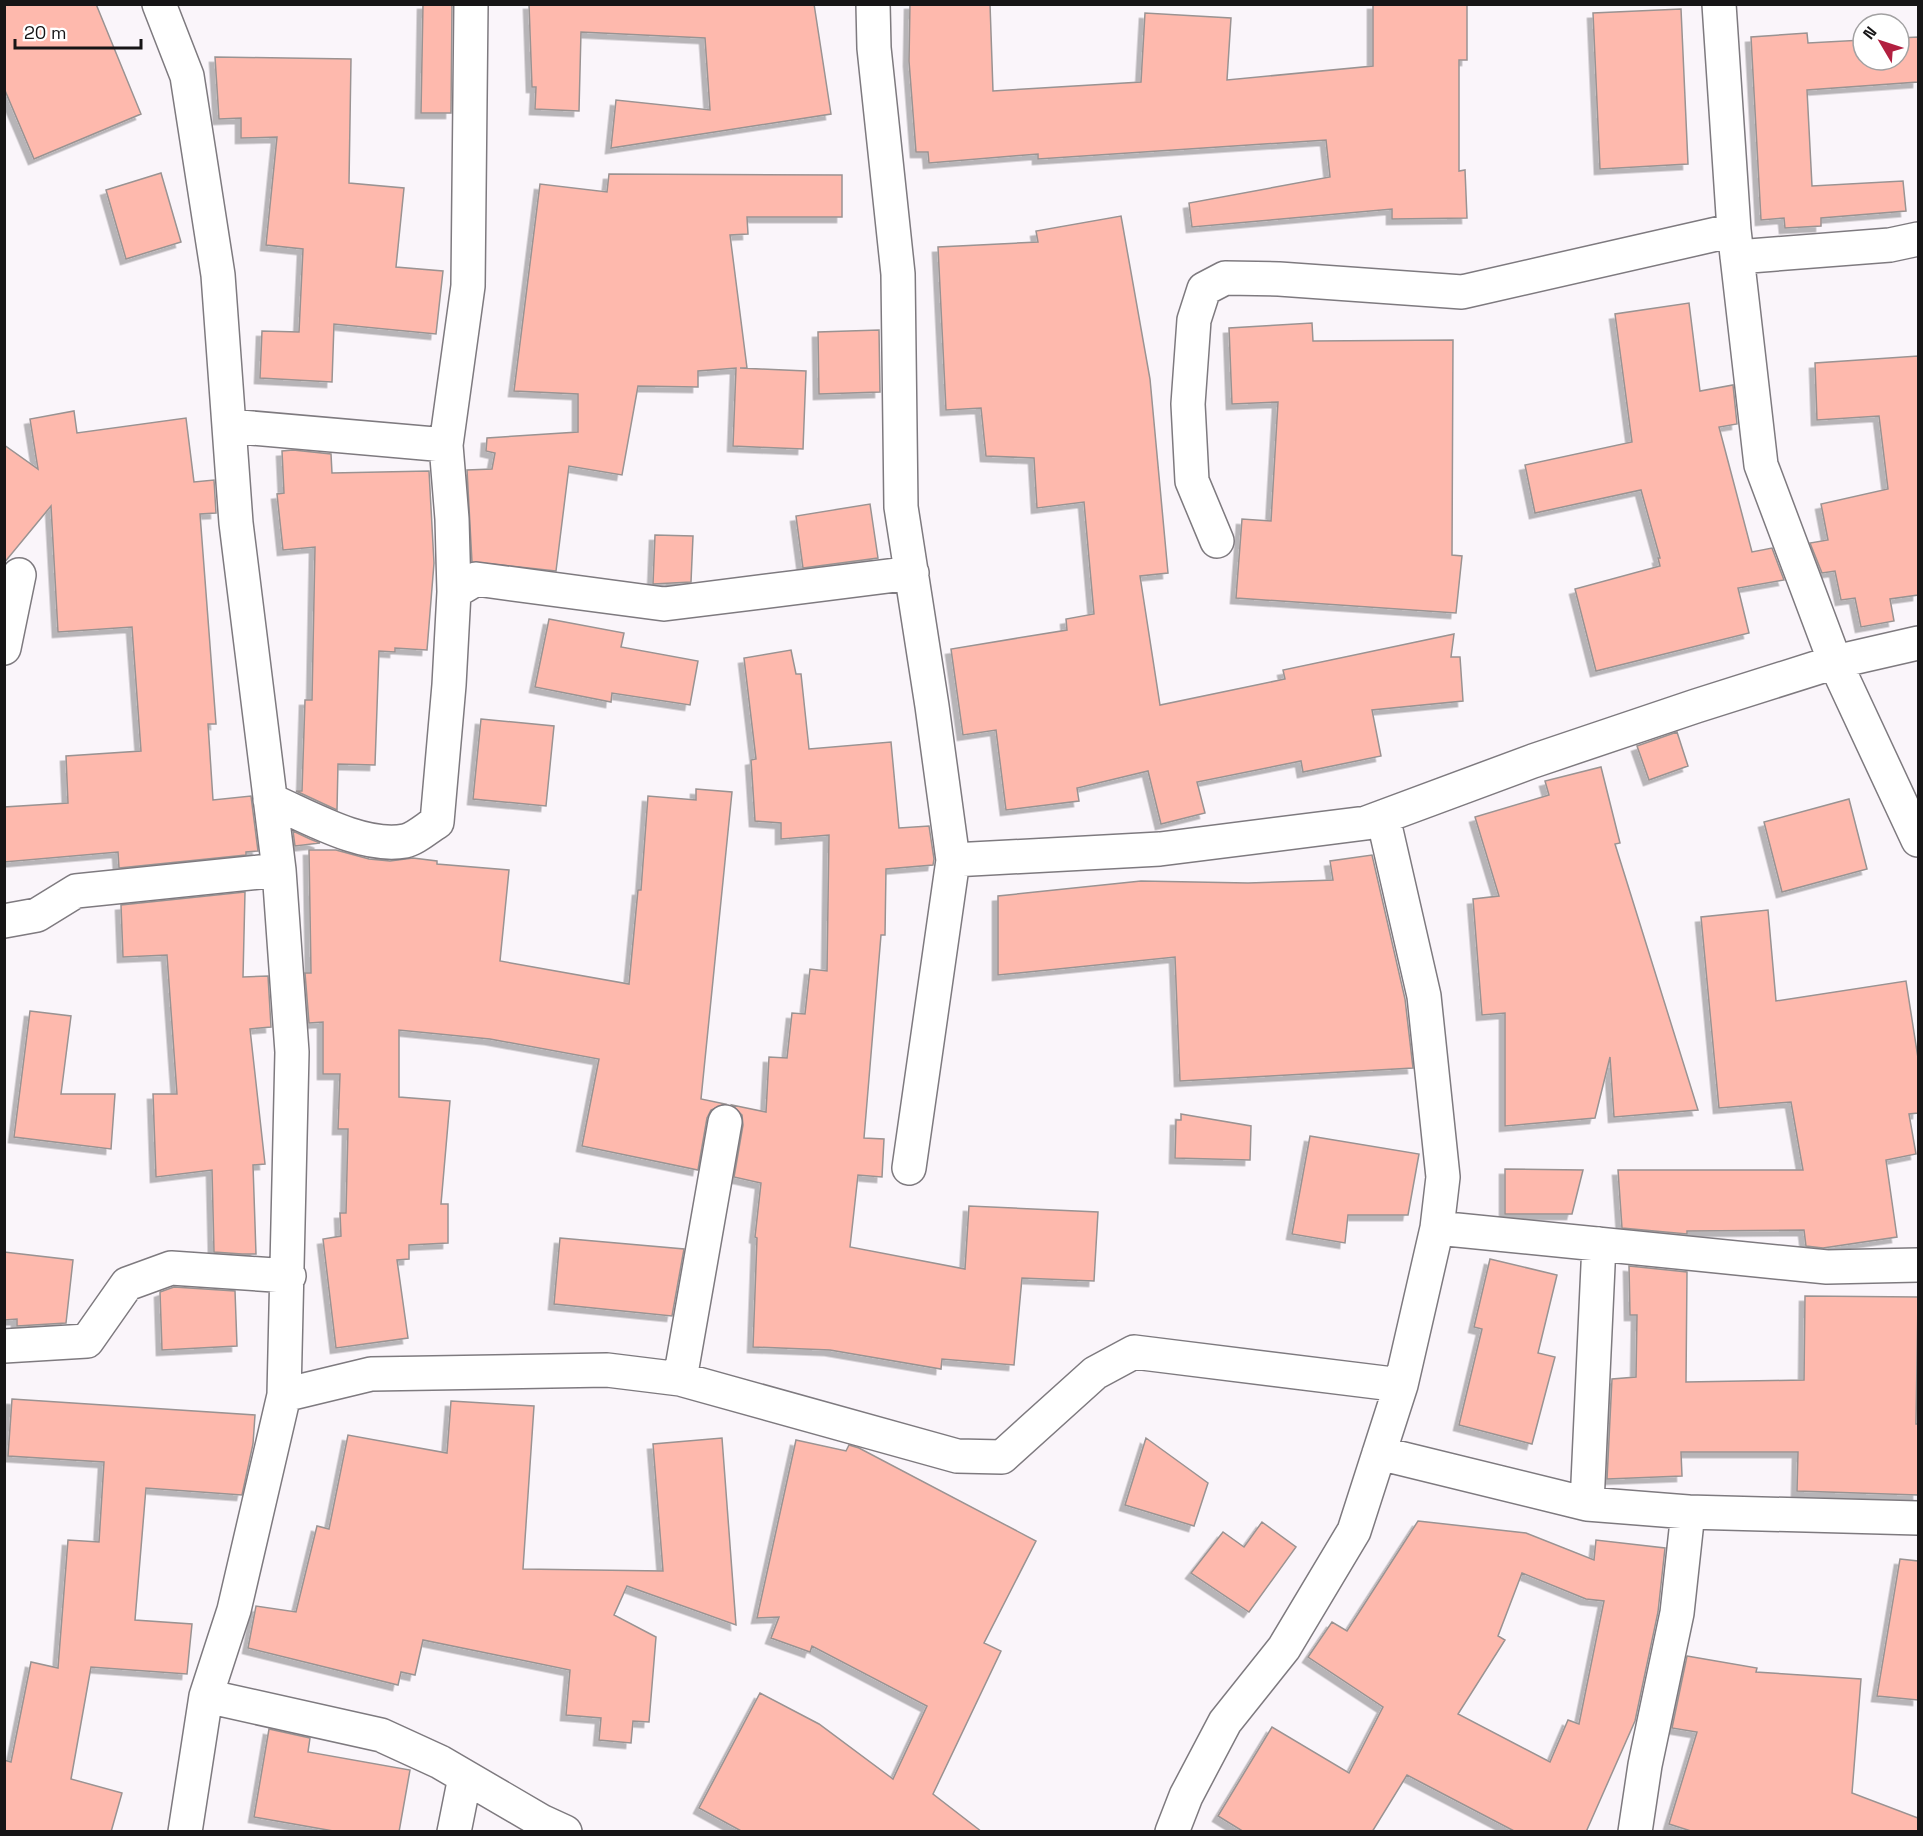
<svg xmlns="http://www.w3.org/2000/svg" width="1923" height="1836" font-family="'Space Grotesk',sans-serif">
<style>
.building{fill:#feb9ad;stroke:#9a9392;stroke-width:1.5;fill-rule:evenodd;filter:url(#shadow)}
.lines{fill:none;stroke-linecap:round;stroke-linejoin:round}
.street-casing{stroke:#7e7a7f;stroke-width:36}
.street{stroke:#fff;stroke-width:33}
</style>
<defs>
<filter id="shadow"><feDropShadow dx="-5.5" dy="5.5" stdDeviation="0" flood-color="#0004"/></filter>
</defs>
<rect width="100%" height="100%" fill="#faf5fa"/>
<path class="building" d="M 4,4 L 96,4 L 141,114 L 34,159 L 4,88 Z
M 423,4 L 452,4 L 451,113 L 421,113 Z
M 529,4 L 814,4 L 831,114 L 611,148 L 616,100 L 710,110 L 705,38 L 581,32 L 579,111 L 535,109 L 536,87 L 532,87 Z
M 910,4 L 990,4 L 993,91 L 1141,82 L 1145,13 L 1231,18 L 1227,80 L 1373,66 L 1373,4 L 1467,4 L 1467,60 L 1459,60 L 1459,171 L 1465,170 L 1467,218 L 1392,219 L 1392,209 L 1192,227 L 1189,203 L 1330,177 L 1326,140 L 1038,159 L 1038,154 L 929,163 L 928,152 L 916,152 L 909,61 Z
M 1681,9 L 1688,164 L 1600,169 L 1593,13 Z
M 1807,33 L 1808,43 L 1863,40 L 1863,60 L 1899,60 L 1899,38 L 1918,37 L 1918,82 L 1807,90 L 1812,186 L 1903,181 L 1906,211 L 1821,218 L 1821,226 L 1785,228 L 1784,218 L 1761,220 L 1751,37 Z
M 215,57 L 351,59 L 349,183 L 404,188 L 396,267 L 443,271 L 436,334 L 334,324 L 332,382 L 260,378 L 262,331 L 299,332 L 303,249 L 266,245 L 277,137 L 241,138 L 241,118 L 219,119 Z
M 161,173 L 181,242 L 126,259 L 106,190 Z
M 609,174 L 842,175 L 842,217 L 747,217 L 748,234 L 730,235 L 747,368 L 740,368 L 806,371 L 803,449 L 733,446 L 736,368 L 698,371 L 698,387 L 638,386 L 622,475 L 569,466 L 556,571 L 472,562 L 467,470 L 492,469 L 495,453 L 486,451 L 487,438 L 578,432 L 578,394 L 514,391 L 540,184 L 607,192 Z
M 1121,216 L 1150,379 L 1168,573 L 1140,576 L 1160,705 L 1285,679 L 1283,670 L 1454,634 L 1451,657 L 1460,657 L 1463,701 L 1372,710 L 1381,756 L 1303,772 L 1301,761 L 1197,782 L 1205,813 L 1161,824 L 1148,771 L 1077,788 L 1079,801 L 1006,810 L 996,730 L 963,735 L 951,649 L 1067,630 L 1066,619 L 1094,614 L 1084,502 L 1037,508 L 1034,458 L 986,456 L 981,408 L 946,410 L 938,247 L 1038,242 L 1036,231 Z
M 1689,303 L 1700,391 L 1733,385 L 1737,424 L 1719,427 L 1752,552 L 1772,548 L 1784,580 L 1738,588 L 1749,633 L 1596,671 L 1575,589 L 1660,566 L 1658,558 L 1660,558 L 1641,490 L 1535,513 L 1525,465 L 1632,442 L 1615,314 Z
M 1312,323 L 1313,341 L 1453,340 L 1452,555 L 1462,556 L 1456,613 L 1236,598 L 1242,519 L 1271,521 L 1278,402 L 1232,404 L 1229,328 Z
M 879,330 L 880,392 L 819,394 L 818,332 Z
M 1918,356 L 1918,595 L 1890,599 L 1894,621 L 1861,627 L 1855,598 L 1841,600 L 1835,571 L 1822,573 L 1810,543 L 1828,540 L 1821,504 L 1888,489 L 1879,416 L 1817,420 L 1815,363 Z
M 74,411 L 77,433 L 186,418 L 194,482 L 214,480 L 216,513 L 200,514 L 216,724 L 208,724 L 213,800 L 251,796 L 258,851 L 246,852 L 246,855 L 119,868 L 118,852 L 4,862 L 4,807 L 68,803 L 66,756 L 141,751 L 132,627 L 58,632 L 51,506 L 4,563 L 4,445 L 38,469 L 30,419 Z
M 293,450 L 331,454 L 332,473 L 429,471 L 434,563 L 427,650 L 395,648 L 395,652 L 379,651 L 375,765 L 338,764 L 337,810 L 296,791 L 302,791 L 305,700 L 312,700 L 315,547 L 283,550 L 277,494 L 284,493 L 282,451 Z
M 870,504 L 878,558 L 803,568 L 796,516 Z
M 655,535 L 693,536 L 691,582 L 653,584 Z
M 549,619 L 624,633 L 621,647 L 698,661 L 690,705 L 612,693 L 611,702 L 535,687 Z
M 791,650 L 796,674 L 801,674 L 809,749 L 891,742 L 899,828 L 929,826 L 934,859 L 933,865 L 886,869 L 885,935 L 881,935 L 864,1138 L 884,1139 L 882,1177 L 858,1175 L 850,1247 L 965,1269 L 969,1206 L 1098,1212 L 1094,1281 L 1022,1278 L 1014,1365 L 942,1359 L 941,1369 L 830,1350 L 753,1347 L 757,1238 L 755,1237 L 761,1183 L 734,1177 L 743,1125 L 742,1115 L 732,1105 L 766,1112 L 769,1057 L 787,1058 L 792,1013 L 805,1014 L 810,969 L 827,971 L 829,835 L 781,839 L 781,823 L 755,821 L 751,760 L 756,759 L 744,658 Z
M 481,719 L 554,726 L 546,806 L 473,799 Z
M 1677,732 L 1688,766 L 1649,780 L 1637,746 Z
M 1601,767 L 1620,843 L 1615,844 L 1698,1110 L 1614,1117 L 1610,1057 L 1595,1118 L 1505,1126 L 1505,1013 L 1482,1015 L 1473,899 L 1499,896 L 1475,817 L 1549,795 L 1545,781 Z
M 696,789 L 732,792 L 701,1099 L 725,1104 L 711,1110 L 707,1118 L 698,1170 L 582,1146 L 599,1059 L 490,1039 L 399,1030 L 399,1097 L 450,1101 L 441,1204 L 448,1204 L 448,1243 L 409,1245 L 409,1259 L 397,1260 L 408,1338 L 336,1348 L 323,1239 L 341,1236 L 340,1213 L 346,1213 L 348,1129 L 338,1129 L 340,1074 L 323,1074 L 323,1022 L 309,1023 L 305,973 L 311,973 L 309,850 L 336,850 L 369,859 L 390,861 L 413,858 L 437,861 L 437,864 L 509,870 L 500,961 L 629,984 L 638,890 L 641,890 L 648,796 L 696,800 Z
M 1849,799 L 1867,869 L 1782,892 L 1764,822 Z
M 293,831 L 310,839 L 320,843 L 295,846 Z
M 1372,855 L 1405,999 L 1413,1068 L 1180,1081 L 1175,957 L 998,975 L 998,896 L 1141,881 L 1248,883 L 1333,880 L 1330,861 Z
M 245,892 L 243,977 L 268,976 L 271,1027 L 250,1029 L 265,1164 L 253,1165 L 256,1254 L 242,1254 L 214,1252 L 212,1170 L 156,1177 L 153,1094 L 177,1094 L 167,955 L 123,957 L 121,905 Z
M 1768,910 L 1776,1001 L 1906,981 L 1918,1058 L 1918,1113 L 1909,1114 L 1916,1154 L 1886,1160 L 1897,1237 L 1823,1248 L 1806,1246 L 1804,1230 L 1687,1231 L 1687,1234 L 1622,1228 L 1618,1170 L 1803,1170 L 1791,1102 L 1719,1108 L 1701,917 Z
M 30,1011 L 71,1016 L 61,1094 L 115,1094 L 111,1149 L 14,1137 Z
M 1181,1114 L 1251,1126 L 1250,1160 L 1175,1158 L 1176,1120 L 1181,1120 Z
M 1310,1136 L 1419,1154 L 1408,1215 L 1348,1215 L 1345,1243 L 1292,1234 Z
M 1505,1169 L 1583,1170 L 1572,1214 L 1505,1214 Z
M 560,1238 L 684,1249 L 672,1316 L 554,1304 Z
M 4,1252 L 73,1260 L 66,1323 L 17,1326 L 17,1319 L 4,1320 Z
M 1490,1259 L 1557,1275 L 1538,1353 L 1555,1357 L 1532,1444 L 1459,1425 L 1482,1329 L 1474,1327 Z
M 1629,1266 L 1687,1272 L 1686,1382 L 1804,1380 L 1805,1296 L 1918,1297 L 1916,1424 L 1918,1424 L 1918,1495 L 1797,1491 L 1798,1452 L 1681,1452 L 1682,1476 L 1607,1479 L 1612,1379 L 1636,1377 L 1637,1315 L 1630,1315 Z
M 174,1287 L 235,1291 L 237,1346 L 162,1350 L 160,1292 Z
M 12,1399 L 255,1415 L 253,1444 L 242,1495 L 146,1488 L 135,1620 L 192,1624 L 187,1674 L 91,1667 L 71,1779 L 122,1793 L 111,1832 L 4,1832 L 4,1760 L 11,1762 L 31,1662 L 58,1668 L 68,1540 L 99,1542 L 104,1462 L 8,1456 Z
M 451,1401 L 534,1406 L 523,1569 L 663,1571 L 653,1444 L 722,1438 L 736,1625 L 627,1586 L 614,1615 L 656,1637 L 649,1722 L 633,1721 L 631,1743 L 599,1740 L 601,1718 L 566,1715 L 570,1670 L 423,1640 L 415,1675 L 401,1672 L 398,1685 L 248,1648 L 256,1606 L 296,1612 L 317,1526 L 329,1529 L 348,1435 L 447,1453 Z
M 1146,1438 L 1208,1483 L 1194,1526 L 1125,1505 Z
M 796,1440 L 846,1451 L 849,1445 L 859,1448 L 1036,1541 L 984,1643 L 1001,1651 L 933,1794 L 982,1832 L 743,1832 L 699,1808 L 760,1693 L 819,1724 L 893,1779 L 927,1706 L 812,1646 L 810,1652 L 771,1638 L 779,1617 L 757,1618 Z
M 1418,1521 L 1526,1533 L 1594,1560 L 1596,1540 L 1665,1548 L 1658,1612 L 1635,1721 L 1586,1832 L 1516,1832 L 1407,1775 L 1372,1832 L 1244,1832 L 1218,1816 L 1272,1727 L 1349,1773 L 1383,1707 L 1308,1657 L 1332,1622 L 1347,1631 ZM 1522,1573 L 1586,1599 L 1604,1601 L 1579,1724 L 1568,1720 L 1550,1762 L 1458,1714 L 1505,1640 L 1498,1636 Z
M 1262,1522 L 1296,1547 L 1249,1612 L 1191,1573 L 1223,1532 L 1244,1547 Z
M 1900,1559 L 1918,1561 L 1918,1700 L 1877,1696 Z
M 1687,1656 L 1757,1668 L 1756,1672 L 1861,1679 L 1852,1793 L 1918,1818 L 1918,1832 L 1694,1832 L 1669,1824 L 1697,1732 L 1672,1728 Z
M 269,1729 L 310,1738 L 308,1752 L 410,1770 L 399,1832 L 339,1832 L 254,1817 Z"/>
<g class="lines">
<defs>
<path id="street" d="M 159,4 L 187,76 L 218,275 L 236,523 L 279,870 L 292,1052 L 284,1395 L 234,1610 L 206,1696 L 185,1832
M 873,4 L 874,48 L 898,274 L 901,507 L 932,706 L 953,860 L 909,1168
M 1719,4 L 1734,230 L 1761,465 L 1835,662 L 1918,840
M 1737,257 L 1890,245 L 1918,239
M 229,426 L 446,445
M 1217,541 L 1192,481 L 1188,404 L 1194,320 L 1204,289 L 1225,278 L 1279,279 L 1462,292 L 1734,230
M 454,592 L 476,579 L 664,604 L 912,573
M 4,648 L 19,575
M 270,800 C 307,816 363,849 405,841 C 415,839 427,828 437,822 L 449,685 L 454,592 L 452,519 L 446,445 L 468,286 L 471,4
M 953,860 L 1160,849 L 1366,823 L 1533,761 L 1696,706 L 1835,662 L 1918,643
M 4,921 L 37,915 L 76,891 L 279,870
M 1437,1228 L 1827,1267 L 1918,1265
M 4,1346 L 87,1341 L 127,1284 L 171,1268 L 289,1276
M 680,1379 L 725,1122
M 284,1395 L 371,1374 L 607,1370 L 680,1379 L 957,1456 L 1002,1457 L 1095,1373 L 1134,1352 L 1401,1385
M 1379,1453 L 1587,1504 L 1688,1512 L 1918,1518
M 1587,1504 L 1599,1244
M 206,1696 L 381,1735 L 440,1762 L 541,1821 L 565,1832
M 454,1832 L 465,1777
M 1172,1832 L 1186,1796 L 1225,1722 L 1284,1648 L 1354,1531 L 1401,1385 L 1437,1228 L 1443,1177 L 1424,996 L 1383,817
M 1635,1832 L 1645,1765 L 1677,1613 L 1688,1512"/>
</defs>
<use href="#street" class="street-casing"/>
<use href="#street" class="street"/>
</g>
<rect width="1923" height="1836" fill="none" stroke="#161516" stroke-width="12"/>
<g transform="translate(1881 42) rotate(309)"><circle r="28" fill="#ffffff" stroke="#a2a1a2" stroke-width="1.5"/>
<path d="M0-4.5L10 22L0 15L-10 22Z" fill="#b22040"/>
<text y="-9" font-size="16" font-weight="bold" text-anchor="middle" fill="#161516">N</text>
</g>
<path d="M15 39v9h126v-9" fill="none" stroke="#161516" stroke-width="3"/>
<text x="24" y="39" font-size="18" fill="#161516" stroke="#ffffff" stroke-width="4.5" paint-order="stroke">20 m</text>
</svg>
